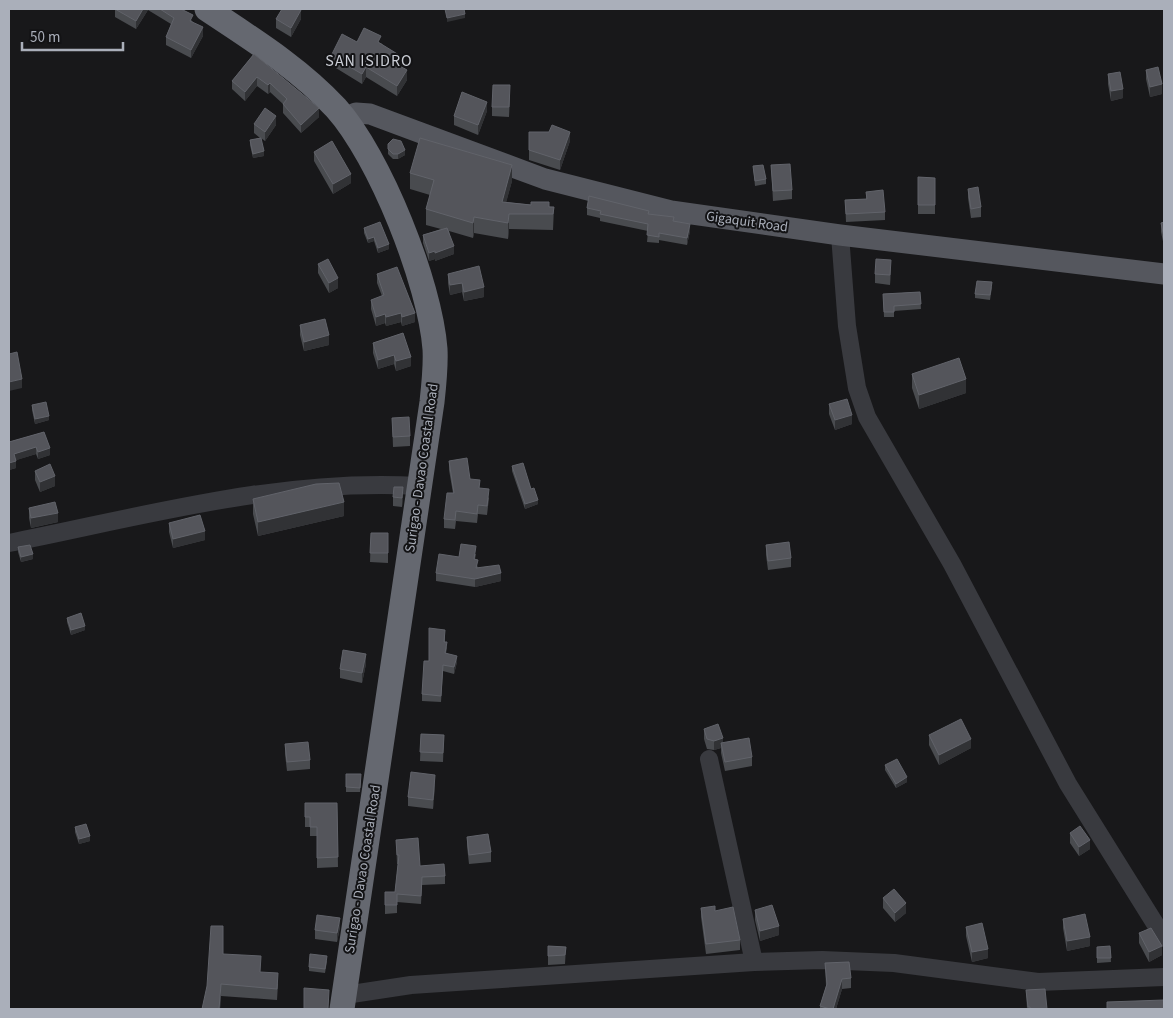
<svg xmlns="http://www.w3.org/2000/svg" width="1173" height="1018" font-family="'Source Sans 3',sans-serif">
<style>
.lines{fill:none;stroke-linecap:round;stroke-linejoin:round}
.minor{stroke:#393a3f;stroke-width:18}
.major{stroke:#55575e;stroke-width:21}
.highway{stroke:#656870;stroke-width:25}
.wall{fill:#494b4f}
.shaded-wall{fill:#313235}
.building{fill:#54555b;stroke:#61636a}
.labels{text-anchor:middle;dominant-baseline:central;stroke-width:4;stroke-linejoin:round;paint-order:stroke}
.street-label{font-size:14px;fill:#aaafba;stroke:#131315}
.quarter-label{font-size:16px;letter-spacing:1px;fill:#cbced6;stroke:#131315}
</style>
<rect width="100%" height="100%" fill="#18181a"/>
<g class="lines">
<path class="minor" d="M 840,235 L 847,326 L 857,388 L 867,417 L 952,564 L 1068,784 L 1164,938
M 9,543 C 145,516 279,478 419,486
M 709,759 L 754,962
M 345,995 L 411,985 L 754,962 L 822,960 L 894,963 L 1038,982 L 1164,977"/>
<path class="major" d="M 344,118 L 356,113 L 370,114 L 545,179 L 671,211 L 840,235 L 1164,274"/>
<path class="highway" d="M 207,9 C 252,39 299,68 336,108 C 380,157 430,283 435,349 C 436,366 434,384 432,402 L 342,1009"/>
</g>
<path class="wall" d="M 115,9 L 181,9 L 193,22 L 203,36 L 191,58 L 166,45 L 166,37 L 171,24 L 148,10 L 136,29 L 115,17 Z
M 276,19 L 301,19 L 291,37 L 276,28 Z
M 357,42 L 381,43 L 399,64 L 399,66 L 407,80 L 397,96 L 366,77 L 362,84 L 331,65 L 331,56 Z
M 254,54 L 319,117 L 301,133 L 283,113 L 283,104 L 270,92 L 268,94 L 257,86 L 245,101 L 232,89 L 232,81 Z
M 1146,70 L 1162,94 L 1150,97 L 1146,79 Z
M 1108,74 L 1123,98 L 1111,101 L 1108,84 Z
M 510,95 L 509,117 L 492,116 L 492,107 Z
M 487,111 L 478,135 L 454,125 L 454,116 Z
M 254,124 L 276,125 L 265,141 L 261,138 L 264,156 L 253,158 L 250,145 L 250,140 L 260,138 L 254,133 Z
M 570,141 L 560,170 L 529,160 L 529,150 Z
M 388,144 L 405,155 L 398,159 L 393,159 L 388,154 Z
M 314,152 L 351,183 L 333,194 L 314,161 Z
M 771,165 L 792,190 L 792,199 L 773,201 Z
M 753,166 L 766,179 L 766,184 L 755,186 Z
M 410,173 L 512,181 L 506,202 L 554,207 L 553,230 L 509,229 L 508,239 L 474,233 L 473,238 L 449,231 L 454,254 L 435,261 L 435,259 L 429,261 L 423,243 L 423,235 L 441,229 L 426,225 L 426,209 L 430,195 L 410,189 Z
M 918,177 L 935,178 L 935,214 L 918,214 Z
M 968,189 L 981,207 L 981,217 L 971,218 L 968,198 Z
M 866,192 L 885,212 L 885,220 L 846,222 L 845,200 L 866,199 Z
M 587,208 L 649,214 L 674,221 L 690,231 L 687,245 L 659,240 L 659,243 L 647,242 L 648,231 L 600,221 L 600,218 L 587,215 Z
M 1164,222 L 1164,246 L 1161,232 L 1161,223 Z
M 364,228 L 389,249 L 378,253 L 374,241 L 368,243 L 364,233 Z
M 318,264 L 338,288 L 329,293 L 318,273 Z
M 891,269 L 890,285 L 875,283 L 875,274 Z
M 377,274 L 415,322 L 402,326 L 401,322 L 386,326 L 385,323 L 376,326 L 371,309 L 371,300 L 382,296 L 377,283 Z
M 448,274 L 484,297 L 464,301 L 462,292 L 450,295 L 448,283 Z
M 992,287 L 990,300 L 975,298 L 975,294 Z
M 920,292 L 921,309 L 894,311 L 894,317 L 884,317 L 883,294 Z
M 300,325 L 329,345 L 304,351 L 300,335 Z
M 403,333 L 411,366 L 396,371 L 394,364 L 378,369 L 373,353 L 373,343 Z
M 912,374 L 966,393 L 919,409 L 912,388 Z
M 829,404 L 852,424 L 835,430 L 829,414 Z
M 32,405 L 49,420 L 35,424 L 32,410 Z
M 392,418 L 410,436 L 410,446 L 393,447 Z
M 44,432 L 50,455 L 38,459 L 36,454 L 16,460 L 16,468 L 9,470 L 9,442 Z
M 449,461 L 470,479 L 489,498 L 487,515 L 478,514 L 477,523 L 456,521 L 455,529 L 444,528 L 444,519 L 453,493 L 449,470 Z
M 512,466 L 531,489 L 538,504 L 525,509 L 512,471 Z
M 35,471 L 55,486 L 40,492 L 35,480 Z
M 403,496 L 402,507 L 393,506 L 393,497 Z
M 253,499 L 344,516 L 258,536 L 253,514 Z
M 29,508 L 58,522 L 31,528 L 29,518 Z
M 169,523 L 205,540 L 173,548 L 169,532 Z
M 371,533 L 388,533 L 388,563 L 370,562 Z
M 766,545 L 791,558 L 791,567 L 768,570 L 766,555 Z
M 18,547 L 33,559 L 21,562 L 18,552 Z
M 476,554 L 475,559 L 478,568 L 501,581 L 475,587 L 436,581 L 436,573 L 459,557 Z
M 67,618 L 85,630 L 71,635 L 67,622 Z
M 445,636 L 445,642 L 447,648 L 446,653 L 457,662 L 454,674 L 443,671 L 441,702 L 422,701 L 422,694 L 429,661 Z
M 366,664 L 362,683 L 340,678 L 340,669 Z
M 704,729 L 723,743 L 752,757 L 752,766 L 725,771 L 721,753 L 721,748 L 714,750 L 707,749 L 704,739 Z
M 421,734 L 444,735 L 443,762 L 420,761 Z
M 929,735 L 971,748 L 939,765 L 929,745 Z
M 285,744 L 310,760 L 310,769 L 287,771 L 285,754 Z
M 885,765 L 907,782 L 896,788 L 885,770 Z
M 346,774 L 361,779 L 360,792 L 346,792 Z
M 435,785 L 433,809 L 408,806 L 408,797 Z
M 305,803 L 337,803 L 338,867 L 317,868 L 317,836 L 310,836 L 310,827 L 305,827 Z
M 75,827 L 90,841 L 79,844 L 75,832 Z
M 1070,833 L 1090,849 L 1079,856 L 1070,843 Z
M 467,837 L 491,852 L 491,862 L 469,864 L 467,846 Z
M 396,840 L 420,866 L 445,876 L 445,884 L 422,885 L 421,904 L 397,902 L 397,913 L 385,914 L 385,892 L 395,892 L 398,864 L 397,864 Z
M 883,898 L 906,913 L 895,922 L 883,908 Z
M 701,908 L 715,911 L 740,940 L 740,950 L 706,954 L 701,917 Z
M 755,910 L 779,935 L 760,941 L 755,920 Z
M 1063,919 L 1090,946 L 1067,951 L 1063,928 Z
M 340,927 L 337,942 L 315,939 L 315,930 Z
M 966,927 L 988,958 L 972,962 L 966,936 Z
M 1139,933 L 1162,955 L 1149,962 L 1139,943 Z
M 548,946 L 566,947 L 565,964 L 548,965 Z
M 1110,946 L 1111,962 L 1097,963 L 1097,947 Z
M 223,954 L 260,972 L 278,984 L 277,1000 L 221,996 L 220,1009 L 202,1009 Z
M 327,961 L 325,973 L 309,971 L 309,967 Z
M 825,963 L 851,978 L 851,988 L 842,989 L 836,1009 L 820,1009 L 820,1006 L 826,986 Z
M 1026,990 L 1047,1009 L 1027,1009 Z"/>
<path class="shaded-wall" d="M 143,9 L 148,9 L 148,10 L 136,29 L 136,21 Z
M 301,10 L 301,19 L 291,37 L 291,28 Z
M 465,14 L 465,18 L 447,22 L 447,18 Z
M 203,27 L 203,36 L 191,58 L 191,50 Z
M 399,55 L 399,64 L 395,72 L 395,63 Z
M 366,67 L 366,77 L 362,84 L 362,74 Z
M 407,70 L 407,80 L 397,96 L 397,86 Z
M 257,77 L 257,86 L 245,101 L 245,92 Z
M 270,83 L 270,92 L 268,94 L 268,85 Z
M 1162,84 L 1162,94 L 1150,97 L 1150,87 Z
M 1123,89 L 1123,98 L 1111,101 L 1111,91 Z
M 487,102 L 487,111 L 478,135 L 478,125 Z
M 319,108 L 319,117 L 301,133 L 301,125 Z
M 276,116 L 276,125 L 265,141 L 265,132 Z
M 570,132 L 570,141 L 560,170 L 560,160 Z
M 405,150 L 405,155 L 398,159 L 398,154 Z
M 264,151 L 264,156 L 253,158 L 253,154 Z
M 512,165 L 512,181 L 502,218 L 502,202 Z
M 351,174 L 351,183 L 333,194 L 333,184 Z
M 509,214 L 509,229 L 508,239 L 508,223 Z
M 474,217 L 474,233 L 473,238 L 473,223 Z
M 690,224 L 690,231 L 687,245 L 687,238 Z
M 374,237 L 374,241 L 368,243 L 368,239 Z
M 389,244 L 389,249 L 378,253 L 378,248 Z
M 454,246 L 454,254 L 435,261 L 435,253 Z
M 435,251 L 435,259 L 429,261 L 429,253 Z
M 891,260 L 891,269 L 890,285 L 890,275 Z
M 338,278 L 338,288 L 329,293 L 329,283 Z
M 462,283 L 462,292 L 450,295 L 450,285 Z
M 484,287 L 484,297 L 464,301 L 464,292 Z
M 401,313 L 401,322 L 386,326 L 386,317 Z
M 415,313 L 415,322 L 402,326 L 402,317 Z
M 385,314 L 385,323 L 376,326 L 376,317 Z
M 329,335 L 329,345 L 304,351 L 304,342 Z
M 394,355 L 394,364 L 378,369 L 378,360 Z
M 411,357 L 411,366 L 396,371 L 396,361 Z
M 22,379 L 22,388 L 9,391 L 9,382 Z
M 966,379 L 966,393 L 919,409 L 919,395 Z
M 852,415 L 852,424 L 835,430 L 835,420 Z
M 49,416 L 49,420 L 35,424 L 35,419 Z
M 36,447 L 36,454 L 14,461 L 14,454 Z
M 50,448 L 50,455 L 38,459 L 38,452 Z
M 16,461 L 16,468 L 9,470 L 9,463 Z
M 55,476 L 55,486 L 40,492 L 40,482 Z
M 403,487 L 403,496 L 402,507 L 402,498 Z
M 538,500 L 538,504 L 525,509 L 525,504 Z
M 344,502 L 344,516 L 258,536 L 258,522 Z
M 58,513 L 58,522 L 31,528 L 31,518 Z
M 205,531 L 205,540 L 173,548 L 173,539 Z
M 33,554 L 33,559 L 21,562 L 21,557 Z
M 501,573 L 501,581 L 475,587 L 475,579 Z
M 85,626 L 85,630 L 71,635 L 71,630 Z
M 366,654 L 366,664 L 362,683 L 362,673 Z
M 457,656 L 457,662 L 454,674 L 454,667 Z
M 723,738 L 723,748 L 721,743 L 721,748 L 714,750 L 714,741 Z
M 971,739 L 971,748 L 939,765 L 939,755 Z
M 435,775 L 435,785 L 433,809 L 433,800 Z
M 907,777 L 907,782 L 896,788 L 896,784 Z
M 90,836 L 90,841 L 79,844 L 79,839 Z
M 1090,840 L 1090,849 L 1079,856 L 1079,847 Z
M 906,903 L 906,913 L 895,922 L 895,913 Z
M 340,918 L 340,927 L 337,942 L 337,933 Z
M 779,926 L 779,935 L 760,941 L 760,931 Z
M 1090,937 L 1090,946 L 1067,951 L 1067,941 Z
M 1162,946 L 1162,955 L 1149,962 L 1149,952 Z
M 988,949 L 988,958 L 972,962 L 972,952 Z
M 842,979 L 842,989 L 836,1009 L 833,1009 Z
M 221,984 L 221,996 L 220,1009 L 219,1009 Z"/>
<path class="building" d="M 115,9 L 143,9 L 136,21 Z
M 160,9 L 181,9 L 193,15 L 190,21 L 203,27 L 191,50 L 166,37 L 174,18 Z
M 282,9 L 299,9 L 301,10 L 291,28 L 276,19 Z
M 445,9 L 464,9 L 465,14 L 447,18 Z
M 364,28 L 381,36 L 378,42 L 399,55 L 395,63 L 407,70 L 397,86 L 366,67 L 362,74 L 331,56 L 342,34 L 357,42 Z
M 254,54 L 319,108 L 301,125 L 283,104 L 287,99 L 270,83 L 268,85 L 257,77 L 245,92 L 232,81 Z
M 1158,67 L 1162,84 L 1150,87 L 1146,70 Z
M 1120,72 L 1123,89 L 1111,91 L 1108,74 Z
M 493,85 L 510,85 L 509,107 L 492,107 Z
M 462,92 L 487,102 L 478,125 L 454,116 Z
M 265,108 L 276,116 L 265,132 L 254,124 Z
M 552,125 L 570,132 L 560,160 L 529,150 L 529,132 L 549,132 Z
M 261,138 L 264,151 L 253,154 L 250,140 Z
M 420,138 L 512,165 L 502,202 L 531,205 L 531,202 L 549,202 L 549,207 L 554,207 L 553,214 L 509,214 L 508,223 L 474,217 L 473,223 L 426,209 L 434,180 L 410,173 Z
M 393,139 L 401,141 L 405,150 L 398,154 L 393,154 L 388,149 L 388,144 Z
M 332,141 L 351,174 L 333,184 L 314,152 Z
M 790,164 L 792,190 L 773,191 L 771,165 Z
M 763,165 L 766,179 L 755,181 L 753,166 Z
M 918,177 L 935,178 L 935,205 L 918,205 Z
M 978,187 L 981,207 L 971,209 L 968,189 Z
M 883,190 L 885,212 L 846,214 L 845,200 L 867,199 L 866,192 Z
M 589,196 L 649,211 L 648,214 L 674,217 L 673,221 L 690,224 L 687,238 L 659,233 L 659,237 L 647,235 L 648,224 L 600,214 L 601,211 L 587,208 Z
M 380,222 L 389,244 L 378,248 L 374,237 L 368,239 L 364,228 Z
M 1164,222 L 1164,237 L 1161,223 Z
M 447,228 L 454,246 L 435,253 L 435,251 L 429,253 L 423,235 Z
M 328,259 L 338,278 L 329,283 L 318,264 Z
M 876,259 L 891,260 L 890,275 L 875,274 Z
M 479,266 L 484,287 L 464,292 L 462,283 L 450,285 L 448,274 Z
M 397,267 L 415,313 L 402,317 L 401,313 L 386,317 L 385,314 L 376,317 L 371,300 L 384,295 L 377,274 Z
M 977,281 L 992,282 L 990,295 L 975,294 Z
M 920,292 L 921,304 L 894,306 L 894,312 L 884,312 L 883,294 Z
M 325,319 L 329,335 L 304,342 L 300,325 Z
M 403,333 L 411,357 L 396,361 L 394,355 L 378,360 L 373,343 Z
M 17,352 L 22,379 L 9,382 L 9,354 Z
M 959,358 L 966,379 L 919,395 L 912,374 Z
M 847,399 L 852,415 L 835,420 L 829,404 Z
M 46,402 L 49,416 L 35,419 L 32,405 Z
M 409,417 L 410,436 L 393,437 L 392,418 Z
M 44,432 L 50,448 L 38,452 L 36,447 L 14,454 L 16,461 L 9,463 L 9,442 Z
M 467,458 L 470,479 L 480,480 L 479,488 L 489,489 L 487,506 L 478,505 L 477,514 L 456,511 L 455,520 L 444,519 L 447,493 L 454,493 L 449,461 Z
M 523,463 L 531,489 L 534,488 L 538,500 L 525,504 L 512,466 Z
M 50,464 L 55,476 L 40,482 L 35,471 Z
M 339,483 L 344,502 L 258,522 L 253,499 L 316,484 Z
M 394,487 L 403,487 L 402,498 L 393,497 Z
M 55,502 L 58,513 L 31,518 L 29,508 Z
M 200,515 L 205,531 L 173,539 L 169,523 Z
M 371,533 L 388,533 L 388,553 L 370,553 Z
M 789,542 L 791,558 L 768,561 L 766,545 Z
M 461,544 L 476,546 L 474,559 L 478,560 L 476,568 L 499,565 L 501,573 L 475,579 L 436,573 L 439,554 L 459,557 Z
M 30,545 L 33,554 L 21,557 L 18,547 Z
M 81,613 L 85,626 L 71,630 L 67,618 Z
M 429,628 L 445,630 L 444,642 L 447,642 L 445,653 L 457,656 L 454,667 L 443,665 L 441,696 L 422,694 L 424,661 L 429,661 Z
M 343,650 L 366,654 L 362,673 L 340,669 Z
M 961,719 L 971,739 L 939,755 L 929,735 Z
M 718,724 L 723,738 L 714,741 L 707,739 L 704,729 Z
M 421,734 L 444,735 L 443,753 L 420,752 Z
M 749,738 L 752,757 L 725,762 L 721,743 Z
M 308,742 L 310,760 L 287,762 L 285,744 Z
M 897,759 L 907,777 L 896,784 L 885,765 Z
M 411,772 L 435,775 L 433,800 L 408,797 Z
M 346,774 L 361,774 L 360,788 L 346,787 Z
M 305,803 L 337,803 L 338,857 L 317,858 L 317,827 L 310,827 L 310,817 L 305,817 Z
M 86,824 L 90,836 L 79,839 L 75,827 Z
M 1080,826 L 1090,840 L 1079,847 L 1070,833 Z
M 488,834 L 491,852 L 469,855 L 467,837 Z
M 418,838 L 420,866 L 444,864 L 445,876 L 422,877 L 421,896 L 397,894 L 397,905 L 385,905 L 385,892 L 395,892 L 399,855 L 397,855 L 396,840 Z
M 894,889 L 906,903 L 895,913 L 883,898 Z
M 772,905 L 779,926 L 760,931 L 755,910 Z
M 715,906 L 715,911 L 733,907 L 740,940 L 706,944 L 701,908 Z
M 1085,914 L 1090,937 L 1067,941 L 1063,919 Z
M 317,915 L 340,918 L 337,933 L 315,930 Z
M 982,923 L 988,949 L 972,952 L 966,927 Z
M 211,926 L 223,926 L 223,954 L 261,956 L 260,972 L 278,973 L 277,989 L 221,984 L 219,1009 L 202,1009 L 207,986 Z
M 1151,928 L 1162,946 L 1149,952 L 1139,933 Z
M 548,946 L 566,947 L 565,955 L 548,956 Z
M 1110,946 L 1111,958 L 1097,958 L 1097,947 Z
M 310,954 L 327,956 L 325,969 L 309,967 Z
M 849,962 L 851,978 L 842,979 L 833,1009 L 830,1009 L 820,1006 L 827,984 L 825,963 Z
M 304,988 L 329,990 L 328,1009 L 304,1009 Z
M 1045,989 L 1047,1009 L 1030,1009 L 1030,1007 L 1028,1007 L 1026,990 Z
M 1164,1000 L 1164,1009 L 1107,1009 L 1107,1002 Z"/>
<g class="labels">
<g class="street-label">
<text transform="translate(747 222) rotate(8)">Gigaquit Road</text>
<text transform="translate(422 468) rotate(-82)">Surigao - Davao Coastal Road</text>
<text transform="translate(363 869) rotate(-81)">Surigao - Davao Coastal Road</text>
</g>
<g class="quarter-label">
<text x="369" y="61">SAN ISIDRO</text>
</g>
</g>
<rect width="1173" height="1018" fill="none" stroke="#aaafba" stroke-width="20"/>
<path d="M22 42v8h101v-8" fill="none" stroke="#aaafba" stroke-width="2.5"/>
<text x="30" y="42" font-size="15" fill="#aaafba" stroke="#131315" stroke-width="4" paint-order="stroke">50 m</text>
</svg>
